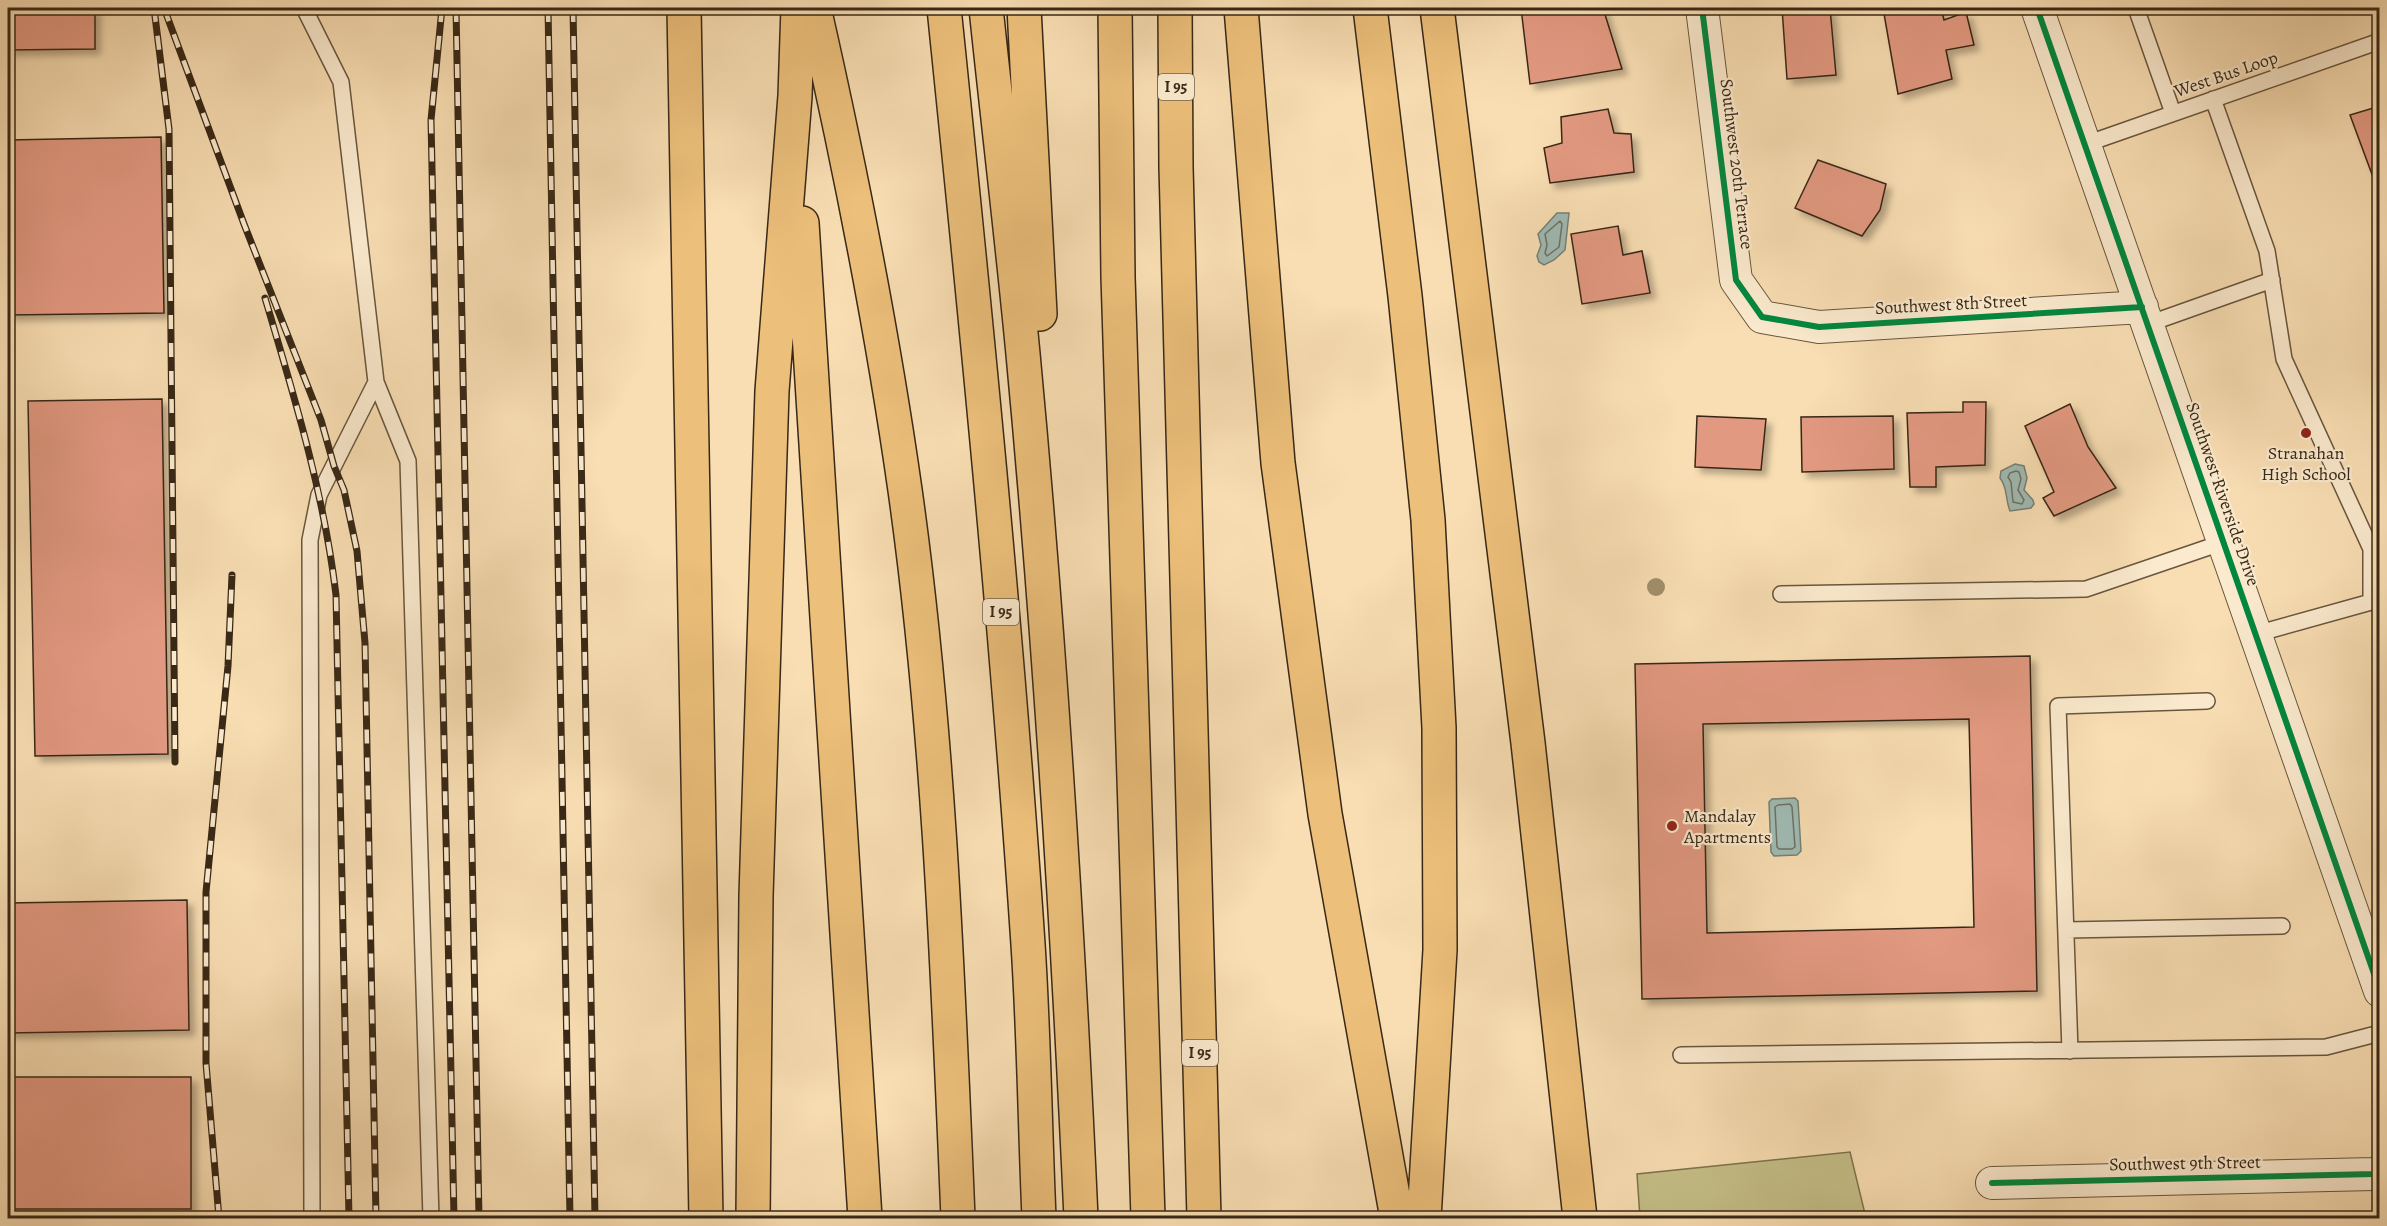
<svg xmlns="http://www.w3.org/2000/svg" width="2387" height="1226" font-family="Alegreya,serif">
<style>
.green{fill:#c5bf88;stroke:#7e744f;stroke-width:1.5}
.water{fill:#a0bbb5;stroke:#768075;stroke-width:1.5}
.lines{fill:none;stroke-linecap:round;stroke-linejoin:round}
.shore{stroke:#6c7266;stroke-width:1.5}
.building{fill:#e29981;stroke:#382816;stroke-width:1.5;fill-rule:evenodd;filter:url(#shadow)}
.service-casing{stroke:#68563d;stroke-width:18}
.minor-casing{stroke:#68563d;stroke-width:34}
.motorway-casing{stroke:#382816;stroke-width:36}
.service{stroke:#fbeace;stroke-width:15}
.minor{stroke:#fbeace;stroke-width:32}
.motorway{stroke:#ecbf7a;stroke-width:33}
.rail-casing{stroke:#382816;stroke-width:7}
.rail{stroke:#fbeace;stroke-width:4.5;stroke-dasharray:14;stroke-linecap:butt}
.cycleway-casing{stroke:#fbeace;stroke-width:10}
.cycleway{stroke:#00873e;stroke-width:6}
.tree{fill:#a28f6c}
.poi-dot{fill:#8f2418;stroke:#fbeace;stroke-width:2}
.labels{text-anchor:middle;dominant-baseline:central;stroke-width:4.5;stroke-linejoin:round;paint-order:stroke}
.shield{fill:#fbeace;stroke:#72624d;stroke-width:1.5}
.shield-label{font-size:16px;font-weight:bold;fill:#382816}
.street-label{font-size:18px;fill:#382816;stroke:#fbeace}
.poi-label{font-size:18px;fill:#382816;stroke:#fbeace}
</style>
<defs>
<filter id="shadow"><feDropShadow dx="5.5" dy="5.5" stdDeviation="3" flood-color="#0004"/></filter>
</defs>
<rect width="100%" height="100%" fill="#f9deb3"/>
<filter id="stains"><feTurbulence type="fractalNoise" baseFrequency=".00333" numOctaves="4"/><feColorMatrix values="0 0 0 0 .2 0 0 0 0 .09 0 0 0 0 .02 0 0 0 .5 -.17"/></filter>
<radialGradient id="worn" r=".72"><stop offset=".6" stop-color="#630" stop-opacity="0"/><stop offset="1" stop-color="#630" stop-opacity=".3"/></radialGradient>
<path class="green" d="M 1850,1152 L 1866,1218 L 1640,1218 L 1637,1174 Z"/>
<path class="water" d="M 1557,213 L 1569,213 L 1565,250 L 1554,260 L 1544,265 L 1539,262 L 1537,256 L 1541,245 L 1538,234 Z
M 2015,464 L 2024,466 L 2027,478 L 2024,490 L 2033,500 L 2034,504 L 2031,508 L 2010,511 C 2005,499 2008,488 2000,478 L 2001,471 Z
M 1795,798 L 1798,801 L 1801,851 L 1797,855 L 1774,856 L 1771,852 L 1769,802 L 1772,799 Z"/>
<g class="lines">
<path class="shore" d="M 1560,221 L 1562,224 L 1559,247 L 1547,256 L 1545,253 L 1547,245 L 1545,234 Z
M 2016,471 L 2019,472 L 2021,479 L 2018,490 L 2024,500 L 2022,504 L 2013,502 L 2011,482 L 2008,477 L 2010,473 Z
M 1790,804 L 1792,807 L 1795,847 L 1792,849 L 1779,849 L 1777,847 L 1775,807 L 1778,805 Z"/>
</g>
<path class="building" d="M 8,8 L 95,8 L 95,49 L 8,50 Z
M 1521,8 L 1603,8 L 1622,69 L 1530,84 Z
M 1782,8 L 1830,8 L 1836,75 L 1787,79 Z
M 1883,8 L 1941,8 L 1944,20 L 1966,12 L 1974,45 L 1946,50 L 1952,79 L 1898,94 Z
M 2380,106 L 2380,196 L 2350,115 Z
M 1608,109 L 1614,133 L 1631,134 L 1634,172 L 1550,183 L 1544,148 L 1562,143 L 1561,117 Z
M 161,137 L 164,313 L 8,315 L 8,140 Z
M 1818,160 L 1886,184 L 1880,210 L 1862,236 L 1795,208 Z
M 1618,226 L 1623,255 L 1642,251 L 1650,293 L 1582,304 L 1571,234 Z
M 162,399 L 168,754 L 35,756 L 28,401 Z
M 1963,402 L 1986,402 L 1985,465 L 1936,467 L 1936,487 L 1910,487 L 1907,413 L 1963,412 Z
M 2070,404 L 2088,447 L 2116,488 L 2054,516 L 2043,498 L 2054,492 L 2025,426 Z
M 1697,416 L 1766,419 L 1761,470 L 1695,467 Z
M 1893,416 L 1894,469 L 1802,472 L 1801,417 Z
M 2030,656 L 2037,991 L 1642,999 L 1635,664 ZM 1969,719 L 1974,927 L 1707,933 L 1703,724 Z
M 187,900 L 189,1030 L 8,1033 L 8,903 Z
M 8,1077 L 191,1077 L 191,1209 L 8,1209 Z"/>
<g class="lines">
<defs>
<path id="service" d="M 304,8 L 341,82 L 376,382 L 408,461 L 431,1218
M 2136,8 L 2173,113
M 2213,99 L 2267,251 L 2284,359 L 2371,549 L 2371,602 L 2256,634
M 2086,144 L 2380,41
M 2148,324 L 2272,280
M 1781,594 L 2086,589 L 2224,542
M 2066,930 L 2282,926
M 2070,1051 L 2058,706 L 2207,701
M 1681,1055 L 2326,1047 L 2380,1033
M 312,1218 L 310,540 L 319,495 L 376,382"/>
<path id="minor" d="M 1702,8 L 1736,280 L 1762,317 L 1819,327 L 2142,307
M 2037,8 L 2380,991
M 1992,1183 L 2374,1174 L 2380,1172"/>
<path id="motorway" d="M 684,8 L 706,1218
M 814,8 C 850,167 882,328 905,490 C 939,731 948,976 958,1218
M 944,8 C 976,319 1007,631 1028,944 C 1034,1035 1035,1127 1039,1218
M 986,8 C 998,123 1012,238 1023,354 C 1050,641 1068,930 1081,1218
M 1024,8 L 1040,314
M 1115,8 L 1118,277 L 1148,1218
M 1175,8 L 1176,167 L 1204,1218
M 1241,8 L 1278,463 L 1325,814 L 1397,1218
M 1370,8 L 1405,296 L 1428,520 L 1439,728 L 1440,950 L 1424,1218
M 1437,8 L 1528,743 L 1580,1218
M 802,223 L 865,1218
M 753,1218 L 756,896 L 772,391 L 795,96 L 798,8"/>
</defs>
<use href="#service" class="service-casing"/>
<use href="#minor" class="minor-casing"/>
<use href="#motorway" class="motorway-casing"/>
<use href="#service" class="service"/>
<use href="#minor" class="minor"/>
<use href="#motorway" class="motorway"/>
<defs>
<path id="rail" d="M 154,8 L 169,129 L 175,762
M 164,8 L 244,224 L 321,420 L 334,466 L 344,490 L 357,551 L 365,643 L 376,1218
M 442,8 L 431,120 L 454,1218
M 456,8 L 479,1218
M 548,8 L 570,1218
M 573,8 L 595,1218
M 265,298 C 294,396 324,493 336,595 L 349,1218
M 219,1218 L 206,1063 L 206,892 L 228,666 L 232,575"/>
</defs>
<use href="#rail" class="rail-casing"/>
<use href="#rail" class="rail"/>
<defs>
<path id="cycleway" d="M 1702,8 L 1736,280 L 1762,317 L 1819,327 L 2142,307
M 2037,8 L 2380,991
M 1992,1183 L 2374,1174 L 2380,1172"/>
</defs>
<use href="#cycleway" class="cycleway-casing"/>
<use href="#cycleway" class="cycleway"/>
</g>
<circle class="tree" cx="1656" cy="587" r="9"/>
<g class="poi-dot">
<circle cx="2306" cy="433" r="6"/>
<circle cx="1672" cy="826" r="6"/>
</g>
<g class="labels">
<g class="shield">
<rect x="1158" y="74" width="36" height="26" rx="4.5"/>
<rect x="983" y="599" width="36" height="26" rx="4.5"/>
<rect x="1182" y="1040" width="36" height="26" rx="4.5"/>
</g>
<g class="shield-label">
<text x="1176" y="87">I 95</text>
<text x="1001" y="612">I 95</text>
<text x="1200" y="1053">I 95</text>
</g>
<g class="street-label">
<text transform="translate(2226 74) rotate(-19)">West Bus Loop</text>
<text transform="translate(1737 164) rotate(83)">Southwest 20th Terrace</text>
<text transform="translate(1951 304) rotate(-3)">Southwest 8th Street</text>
<text transform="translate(2223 494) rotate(71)">Southwest Riverside Drive</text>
<text transform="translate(2185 1163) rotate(-1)">Southwest 9th Street</text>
</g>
<g class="poi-label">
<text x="2306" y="453">Stranahan<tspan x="2306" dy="21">High School</tspan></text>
<text x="1684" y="816" text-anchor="start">Mandalay<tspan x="1684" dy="21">Apartments</tspan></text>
</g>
</g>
<rect width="2387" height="1226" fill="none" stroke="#f9deb3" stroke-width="30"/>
<rect x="9" y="9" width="2369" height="1208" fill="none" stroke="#382816" stroke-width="3"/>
<rect x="15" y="15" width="2357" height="1196" fill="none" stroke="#382816" stroke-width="1.5"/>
<rect width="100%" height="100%" filter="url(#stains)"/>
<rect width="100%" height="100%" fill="url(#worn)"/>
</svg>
